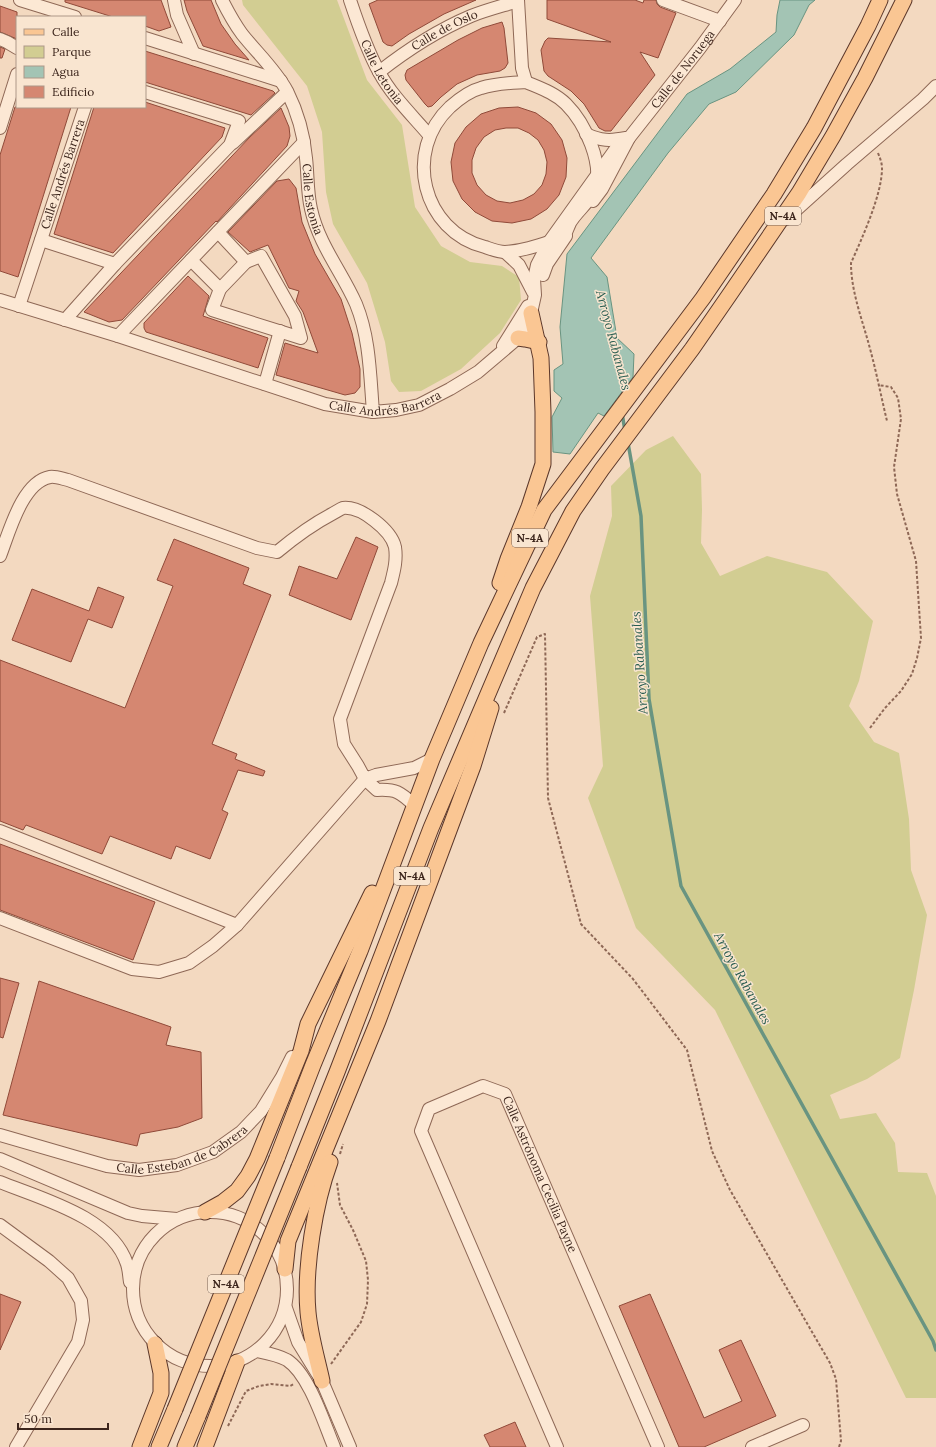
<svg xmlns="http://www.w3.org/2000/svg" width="936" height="1447" viewBox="0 0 936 1447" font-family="Lora,serif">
	<rect width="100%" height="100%" fill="#f3d9c0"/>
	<g fill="#d2cd92">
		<polygon points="242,0 337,0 367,80 402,125 415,207 441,246 470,262 502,266 519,277 521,300 500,333 461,369 421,391 399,392 391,381 385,342 367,283 333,224 326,192 322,132 307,86 243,5"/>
		<polygon points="673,436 701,474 702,510 701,543 720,576 767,556 827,572 873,621 859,681 849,706 874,742 899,753 909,819 911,870 927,915 914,990 900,1058 867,1079 830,1095 840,1119 876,1113 895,1143 898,1172 927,1173 936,1196 936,1398 906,1398 715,1010 636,928 588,798 603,766 590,596 612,516 611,486 646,450"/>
	</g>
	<polygon fill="#a3c4b4" stroke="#699481" points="780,0 815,0 809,5 794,35 736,92 709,104 668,153 591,258 607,277 617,338 634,354 633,377 604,416 598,413 570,454 553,452 552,417 562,398 554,391 554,370 563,364 560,327 567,254 687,94 730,69 776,32 777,15"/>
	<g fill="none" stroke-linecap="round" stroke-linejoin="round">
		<g stroke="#699481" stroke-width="3.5">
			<polyline points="622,413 625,431"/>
			<polyline points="628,443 641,516 649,699 681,886 933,1341 936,1350"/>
		</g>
	</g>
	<g fill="#d58771" stroke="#904a39" fill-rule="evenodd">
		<polygon points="65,0 161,0 171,27 159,31 145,26 145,17 113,17 65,2"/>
		<polygon points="184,0 211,0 221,24 235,44 249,60 203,46 187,11"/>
		<polygon points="378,0 476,0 444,14 409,34 392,46 387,45 383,42 369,4"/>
		<polygon points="547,0 635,0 643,3 644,0 656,0 657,4 660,7 676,13 658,58 640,52 655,75 611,131 605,131 599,128 584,104 571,91 548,76 544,71 541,50 545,41 548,38 611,42 547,19"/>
		<polygon points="0,6 17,12 17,39 0,32"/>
		<polygon points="502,22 504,28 508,63 505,68 500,71 477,75 457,84 441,97 432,106 428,107 425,104 406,80 405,75 407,70 458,40 482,28"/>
		<polygon points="0,47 5,49 2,58 0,58"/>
		<polygon points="145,51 273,91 275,93 251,115 145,82"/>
		<polygon points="145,102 225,128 222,137 113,253 54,234 94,107 145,107"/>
		<polygon points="15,107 71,107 18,277 0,271 0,155"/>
		<path d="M 518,107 L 536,113 L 551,124 L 562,140 L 567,158 L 566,177 L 559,195 L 547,209 L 531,219 L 512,223 L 492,221 L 475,212 L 462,199 L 453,181 L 451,162 L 455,143 L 466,127 L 481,114 L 499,108 ZM 506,128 L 518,128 L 529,133 L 538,140 L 544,150 L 547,162 L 546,174 L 542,185 L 534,194 L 523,200 L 510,203 L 497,201 L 486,195 L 477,185 L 472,173 L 472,160 L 476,148 L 484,137 L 495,130 Z"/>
		<polygon points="281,108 289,127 290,136 287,146 217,222 216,221 122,320 109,322 84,312 250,137"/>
		<polygon points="289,179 296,188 302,222 315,254 341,299 352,333 360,369 360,387 355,393 345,395 276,375 285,343 318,353 303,312 296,301 299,291 289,288 268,245 250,252 228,232 277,181"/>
		<polygon points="188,276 209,296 203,316 268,338 258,368 146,332 144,328 144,323"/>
		<polygon points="356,537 378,547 351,620 289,595 299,566 337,579"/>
		<polygon points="174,539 249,568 243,584 271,595 212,744 237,754 235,759 265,771 263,776 238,770 222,810 228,813 210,859 176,846 171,859 110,836 102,854 26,825 23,830 0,821 0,660 125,708 173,586 157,580"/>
		<polygon points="98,587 124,597 112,628 88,619 71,662 12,640 32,589 89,611"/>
		<polygon points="0,844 155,902 133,960 0,910"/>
		<polygon points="0,978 19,983 3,1038 0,1037"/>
		<polygon points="39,981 171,1027 166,1045 201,1052 202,1118 178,1127 140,1134 137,1146 3,1115"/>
		<polygon points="0,1294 21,1302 0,1350"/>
		<polygon points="650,1294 704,1418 742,1401 719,1350 741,1340 776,1416 704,1447 679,1447 619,1306"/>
		<polygon points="515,1422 526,1447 490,1447 484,1435"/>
	</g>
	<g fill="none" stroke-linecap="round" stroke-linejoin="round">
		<defs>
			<g id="minor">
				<polyline points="20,0 75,17"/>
				<polyline points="174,0 177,15 194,54"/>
				<path id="s1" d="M 222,0 C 228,12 234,23 242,34 C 257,53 275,69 287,91 C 297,111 304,135 306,158 C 308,175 307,192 311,209 C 319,245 342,272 356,304 C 370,338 370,376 373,412"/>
				<path id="s2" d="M 350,0 C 358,24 367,50 379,72 C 392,96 412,115 429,135"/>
				<polyline points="518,0 522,68 526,82"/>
				<polyline points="663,0 720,21"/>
				<polyline points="145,38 281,81"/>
				<polyline points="0,39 7,42 17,48"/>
				<path id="s3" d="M 379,72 C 407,50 438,30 471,16 C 486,10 502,6 518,1"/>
				<path d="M 526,82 C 540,88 555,93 566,104 C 585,123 605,165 594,191 C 589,203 576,212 570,223 C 568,227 566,233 564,237 C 545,243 526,251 505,252 C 499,252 491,249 485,247 C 422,231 403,151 450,107 C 459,99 469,91 481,88 C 496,83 511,83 526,82 Z"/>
				<polyline points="0,128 17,74"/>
				<path d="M 586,134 C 601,141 610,141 626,138"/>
				<polyline points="233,143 287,92"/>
				<path id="s4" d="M 593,201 L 602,189 L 629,138 L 700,48 L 735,0"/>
				<polyline points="786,219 847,164 923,99 936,86"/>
				<polyline points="41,240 115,264 230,145 239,121 145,92"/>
				<polyline points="505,252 519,265 533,292"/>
				<polyline points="191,260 220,289 212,310 301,338 295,316 261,256 246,262 218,232"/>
				<polyline points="543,275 547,264 566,236"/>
				<polyline points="220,289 246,262"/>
				<path id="s5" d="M 0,300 L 118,336 L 325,404 L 373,412 L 396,410 L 419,405 L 450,389 L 478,372 L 518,338 L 527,324 L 531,313 L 535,295 L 534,279 L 537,265 L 549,242 L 617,147 L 629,138"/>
				<path id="s6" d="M 19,306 L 85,107"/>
				<polyline points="65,320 115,264"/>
				<polyline points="118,336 304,142"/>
				<polyline points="503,346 528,306"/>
				<polyline points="265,384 280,331"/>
				<path d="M 0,556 C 9,533 22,482 50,477 C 55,476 63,479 68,480 L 257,548 L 277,552 C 295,537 311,525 332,514 C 336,512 340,509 343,508 C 361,506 391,530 395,547 C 397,560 394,571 391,583 L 340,719 L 344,744 L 358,766 L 365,779 L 376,775 L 414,768 L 432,759"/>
				<polyline points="0,831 237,925"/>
				<path d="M 0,918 L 132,969 L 159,972 L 189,963 L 213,946 L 237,925 L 365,779 L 377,790 C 396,789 400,792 414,805"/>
				<path id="s7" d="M 0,1135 L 107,1166 L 139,1170 L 177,1165 L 213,1152 L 241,1132 L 261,1111 L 282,1077 L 292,1057"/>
				<polyline points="0,1159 128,1213 142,1216 177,1219"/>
				<path d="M 0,1182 C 42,1199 112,1217 127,1264 C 129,1270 129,1276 130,1282"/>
				<circle cx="210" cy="1289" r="77"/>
				<polyline points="0,1225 49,1261 68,1278 81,1301 83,1320 78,1342 16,1447"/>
				<polyline points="286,1308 298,1342 322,1381 350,1447"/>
				<path d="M 257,1351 C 267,1353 278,1355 287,1360 C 309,1374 324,1423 334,1447"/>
				<path id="s8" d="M 557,1447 L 421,1131 L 429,1109 L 483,1086 L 505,1094 L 658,1447"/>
				<polyline points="752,1447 803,1425"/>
			</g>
			<g id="major">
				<polyline points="518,338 525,339 539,342"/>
				<polyline points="500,583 508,559 529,507 543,464 543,412 541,358 531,313"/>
				<polyline points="277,1158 313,1065 360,951 432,759 481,643 544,510 703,298 774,194 814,128 868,26 880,0"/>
				<polyline points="299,1167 337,1072 431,828 533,588 573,511 602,469 692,349 730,294 799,193 833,136 865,78 904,0"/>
				<polyline points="205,1212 223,1202 237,1191 248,1176 257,1159 301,1051 308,1024 372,893"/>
				<polyline points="285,1269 288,1241 378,1021 473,766 491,708"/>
				<path d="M 322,1381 C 317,1358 310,1335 308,1312 C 304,1268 315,1203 330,1162"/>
				<polyline points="140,1447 161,1393 161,1373 155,1344"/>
				<polyline points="159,1447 175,1409"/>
				<polyline points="185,1447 198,1416"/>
				<polyline points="205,1447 237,1362"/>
			</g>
		</defs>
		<use href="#minor" stroke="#8e6856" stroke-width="14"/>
		<use href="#major" stroke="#5b372a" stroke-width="17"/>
		<g stroke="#8e6856" stroke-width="2" stroke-dasharray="3 2" stroke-linecap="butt">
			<path d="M 878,153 C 880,158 882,163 882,168 C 882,195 862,238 851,263 C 851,291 862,319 869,345 C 876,370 881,396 887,421"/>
			<polyline points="504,713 537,637 545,634 548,798 581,924 633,979 687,1050 712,1151 730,1190 830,1363 836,1379 841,1441 839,1447"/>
			<polyline points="870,728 885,708 901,691 912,674 917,658 921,638 916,561 897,494 894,467 901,419 898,398 891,387 878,385"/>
			<polyline points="340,1154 343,1144"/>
			<polyline points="331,1364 361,1322 367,1304 368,1280 366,1261 353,1230 340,1205 337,1183"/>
			<polyline points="228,1426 246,1391 259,1386 271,1384 290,1386 294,1384"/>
		</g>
		<use href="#minor" stroke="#fce8d4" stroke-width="12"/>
		<use href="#major" stroke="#fac693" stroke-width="15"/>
		<defs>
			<g id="major-bridge">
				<polyline points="175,1409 277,1158"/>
				<polyline points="198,1416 299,1167"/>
			</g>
		</defs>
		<use href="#major-bridge" stroke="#5b372a" stroke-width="17" stroke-linecap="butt"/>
		<use href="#major-bridge" stroke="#fac693" stroke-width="15"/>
	</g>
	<g text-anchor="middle" stroke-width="3" stroke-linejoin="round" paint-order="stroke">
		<g fill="#f9e5d0" stroke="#755f52" stroke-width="1">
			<rect x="765" y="207" width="36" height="18" rx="3"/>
			<rect x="512" y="529" width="36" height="18" rx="3"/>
			<rect x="394" y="867" width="36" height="18" rx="3"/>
			<rect x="208" y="1275" width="36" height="18" rx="3"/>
		</g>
		<g font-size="11" font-weight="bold" fill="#3c251c">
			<text x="783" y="220">N-4A</text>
			<text x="530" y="542">N-4A</text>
			<text x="412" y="880">N-4A</text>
			<text x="226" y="1288">N-4A</text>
		</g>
		<g font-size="12" fill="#3c251c" stroke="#f9e5d0">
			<text dy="4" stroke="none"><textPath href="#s3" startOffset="78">Calle de Oslo</textPath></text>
			<text dy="4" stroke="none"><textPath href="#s4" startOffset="160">Calle de Noruega</textPath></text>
			<text dy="4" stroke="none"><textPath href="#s2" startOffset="79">Calle Letonia</textPath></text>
			<text dy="4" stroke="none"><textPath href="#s6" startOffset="139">Calle Andrés Barrera</textPath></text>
			<text dy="4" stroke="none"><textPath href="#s1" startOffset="224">Calle Estonia</textPath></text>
			<text dy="4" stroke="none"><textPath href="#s5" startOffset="403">Calle Andrés Barrera</textPath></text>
			<text dy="4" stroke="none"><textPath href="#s7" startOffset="191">Calle Esteban de Cabrera</textPath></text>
			<text dy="4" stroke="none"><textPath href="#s8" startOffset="537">Calle Astrónoma Cecilia Payne</textPath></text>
		</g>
		<g font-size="13" font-style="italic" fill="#295d50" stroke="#f9e5d0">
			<text transform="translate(614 340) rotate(75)" y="5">Arroyo Rabanales</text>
			<text transform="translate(639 663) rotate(-94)" y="5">Arroyo Rabanales</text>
			<text transform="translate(743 978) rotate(61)" y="5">Arroyo Rabanales</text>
		</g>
	</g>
	<rect x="16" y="16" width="130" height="92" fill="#f9e5d0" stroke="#ad9888"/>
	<rect x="24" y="29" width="20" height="6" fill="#fac693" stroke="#ad9888"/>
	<text x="52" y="36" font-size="12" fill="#3c251c">Calle</text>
	<rect x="24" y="46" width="20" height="12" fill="#d2cd92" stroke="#ad9888"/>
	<text x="52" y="56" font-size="12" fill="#3c251c">Parque</text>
	<rect x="24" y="66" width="20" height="12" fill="#a3c4b4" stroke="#ad9888"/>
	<text x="52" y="76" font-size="12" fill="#3c251c">Agua</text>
	<rect x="24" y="86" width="20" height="12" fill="#d58771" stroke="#ad9888"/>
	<text x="52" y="96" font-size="12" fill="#3c251c">Edificio</text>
	<path d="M18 1423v6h90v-6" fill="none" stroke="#3c251c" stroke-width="2"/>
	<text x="24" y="1423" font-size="12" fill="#3c251c" stroke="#f9e5d0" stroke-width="3" paint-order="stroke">50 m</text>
</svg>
